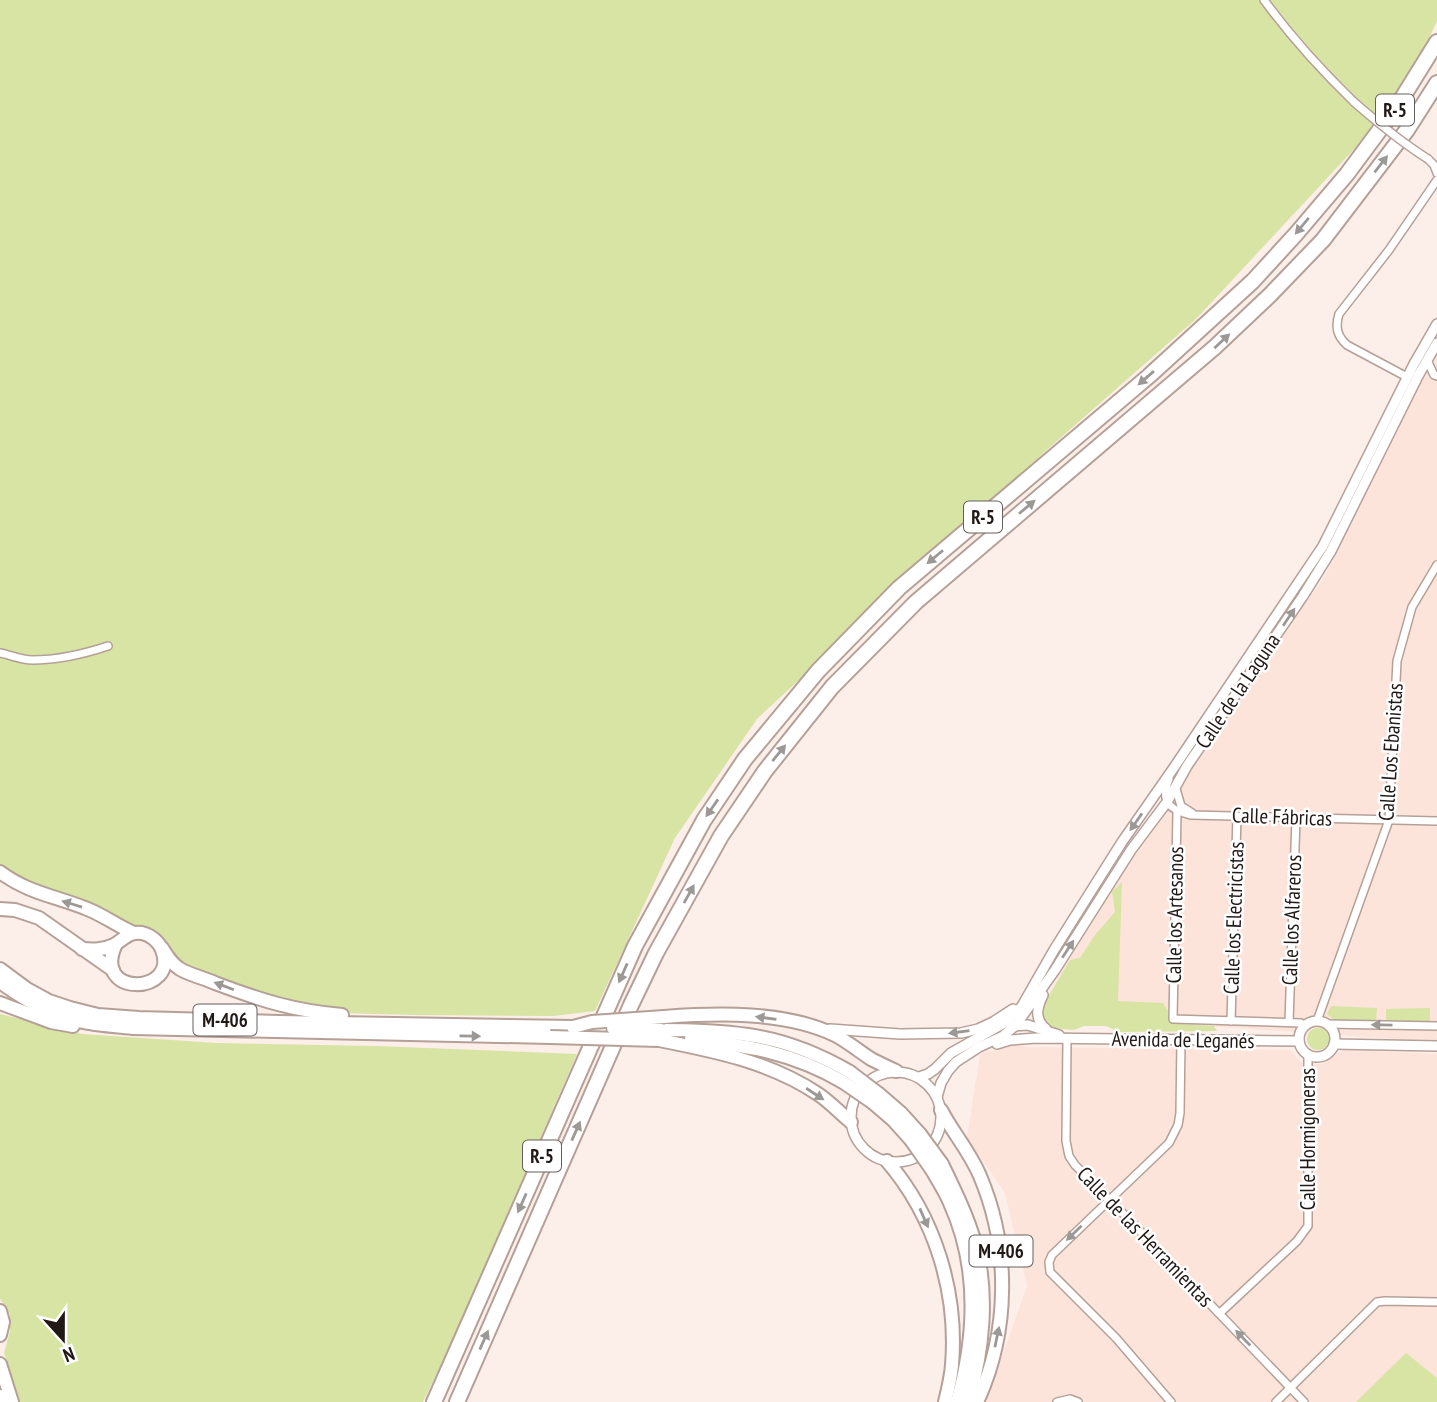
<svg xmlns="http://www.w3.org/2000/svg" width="1437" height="1402" viewBox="0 0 1437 1402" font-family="'PT Sans Narrow',sans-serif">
	<rect width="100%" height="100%" fill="#fceee9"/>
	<g fill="#fce4da">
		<polygon points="1437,352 1437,1042 1038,1014 1116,874 1325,576"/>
		<polygon points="1017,1044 1028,1047 1291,1050 1302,1063 1322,1064 1343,1050 1437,1054 1437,1402 982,1402 997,1371 1027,1286 1005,1193 967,1138 980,1054 998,1048"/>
	</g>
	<g fill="#d8e4a3">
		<polygon points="0,0 1437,0 1437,21 1426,45 1369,133 1197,318 1049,448 757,719 675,838 595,1011 553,1016 417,1015 336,1013 295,1007 191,971 173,957 166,941 151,929 120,925 23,883 0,870"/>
		<polygon points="1122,882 1118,1001 1163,1003 1173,1019 1180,1024 1214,1026 1217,1031 1119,1032 1106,1026 1084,1026 1074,1030 1052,1028 1043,1022 1041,1009 1070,960 1080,958 1095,935 1115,912 1112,892"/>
		<polygon points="1331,1006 1377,1008 1376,1021 1334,1020 1327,1014"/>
		<polygon points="1430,1008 1430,1022 1386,1022 1386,1009"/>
		<polygon points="0,1014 82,1034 216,1043 375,1046 577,1054 458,1328 423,1402 20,1402 4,1353 10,1331 10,1314 0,1299"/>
		<circle cx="1318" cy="1039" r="11"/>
		<polygon points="1406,1353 1437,1378 1437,1402 1356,1402"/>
	</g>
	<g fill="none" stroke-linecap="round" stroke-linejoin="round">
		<defs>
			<g id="minor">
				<path d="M 1264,0 C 1291,37 1321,70 1354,102"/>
				<polyline points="1428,159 1434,165 1437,173"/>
				<polyline points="1427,360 1434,375 1437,376"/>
				<path d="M 1407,377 L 1347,345 C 1337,336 1335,327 1339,314 L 1389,250 L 1437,180"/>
				<path d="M 0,653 C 10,655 22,660 32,660 C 58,660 84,654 108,646"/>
				<path d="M 1169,779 C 1160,801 1169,810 1191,815 L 1437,821"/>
				<polyline points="1176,789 1181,806 1192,813"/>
				<polyline points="1177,812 1173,1019 1301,1023 1304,1027"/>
				<polyline points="1231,1021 1237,816"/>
				<polyline points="1317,1021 1389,820 1397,661 1412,607 1437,565"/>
				<polyline points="1289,1022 1296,818"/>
				<polyline points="1327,1024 1437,1026"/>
				<polyline points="1067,1038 1066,1141 1069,1156 1075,1165 1116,1206 1304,1402"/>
				<polyline points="1220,1313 1297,1241 1308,1226 1308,1054"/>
				<polyline points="1057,1402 1070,1399 1078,1402"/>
				<polyline points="1171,1402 1116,1338 1050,1272 1049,1262 1052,1255 1169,1143 1178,1125 1180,1113 1181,1040"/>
				<polyline points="1276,1402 1377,1302 1385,1301 1437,1302"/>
			</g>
			<g id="tertiary">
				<path d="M 1043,995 C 1037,1007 1034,1019 1046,1029"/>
				<circle cx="1317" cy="1039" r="18"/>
				<polyline points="1012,1026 1028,1025 1059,1035"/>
				<polyline points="830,1029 900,1034 961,1033 978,1029 993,1022 1013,1009"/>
				<polyline points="997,1044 1010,1040 1037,1038 1299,1041"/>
				<polyline points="1334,1044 1437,1046"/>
				<circle cx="896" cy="1117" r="45"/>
				<polyline points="919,1077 928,1074 935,1069 951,1053 1006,1022 1022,1006 1054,950 1122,842 1175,766 1323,546 1414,364 1437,324"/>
				<polyline points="937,1097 941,1083 948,1071 956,1062 979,1047 1003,1036 1016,1025 1055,970 1131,850 1167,802 1187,766 1303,596 1331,551 1418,376 1437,343"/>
			</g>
			<g id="primary">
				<polyline points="0,909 15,910 39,918 113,970"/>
				<path d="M 82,949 C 94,950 103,950 114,945 C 124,939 129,931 142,933 C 151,935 159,942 162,950 C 180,995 90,998 116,944"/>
				<polyline points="0,1311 3,1322 0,1335"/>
				<polyline points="0,1364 12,1402"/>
				<polyline points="0,1396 2,1402"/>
			</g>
			<g id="trunk">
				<path d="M 0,872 C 28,893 55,896 85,908 C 102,914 117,926 134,933"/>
				<path d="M 162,948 C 167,956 171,963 180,969 C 190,975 204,978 215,983 C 260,1000 294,1011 342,1015"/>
				<polyline points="0,969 27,989 49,1001 70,1008 98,1015 139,1018 278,1022 573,1027"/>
				<path d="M 0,982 C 26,1001 56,1018 89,1023 C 103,1026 118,1026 133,1028 L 550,1037"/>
				<polyline points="0,1003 51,1022 73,1026"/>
				<path d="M 664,1017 C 718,1013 785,1011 835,1035 C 848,1042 859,1051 871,1059 C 879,1063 887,1067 896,1071"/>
				<path d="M 661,1030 C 690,1030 720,1031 748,1035 C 784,1040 819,1054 850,1072"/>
				<path d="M 691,1039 C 748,1046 792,1052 843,1082"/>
				<path d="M 659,1040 C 715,1051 770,1062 818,1094 C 830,1102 840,1113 851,1122"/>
				<polyline points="879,1094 901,1113 920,1134"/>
				<polyline points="872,1102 893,1120 911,1140"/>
				<path d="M 941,1110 C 953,1133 970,1152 980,1176 C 1010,1247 1010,1331 977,1402"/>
				<path d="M 887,1161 C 935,1217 958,1292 952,1365 C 951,1377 948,1390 945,1402"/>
				<path d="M 942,1164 C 954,1189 967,1215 975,1243 C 989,1294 983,1352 968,1402"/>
				<path d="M 932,1170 C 938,1181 945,1191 950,1203 C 979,1267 976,1336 957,1402"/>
			</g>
			<g id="motorway">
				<polyline points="434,1402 635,946 704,820 745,759 818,671 899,588 1149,376 1253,281 1296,234 1347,174 1396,108 1437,42"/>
				<polyline points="457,1402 631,1005 656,953 721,836 765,771 832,687 916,602 1215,347 1270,295 1323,240 1407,130 1437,83"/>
			</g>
		</defs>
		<use href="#minor" stroke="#b5a098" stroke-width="10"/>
		<use href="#tertiary" stroke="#b5a098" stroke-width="12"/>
		<use href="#primary" stroke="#b5a098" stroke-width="16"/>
		<use href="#trunk" stroke="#b5a098" stroke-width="16"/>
		<use href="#motorway" stroke="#b5a098" stroke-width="18"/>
		<use href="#minor" stroke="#fff" stroke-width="7"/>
		<use href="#tertiary" stroke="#fff" stroke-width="9"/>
		<use href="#primary" stroke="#fff" stroke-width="12"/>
		<use href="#trunk" stroke="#fff" stroke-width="12"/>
		<use href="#motorway" stroke="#fff" stroke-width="14"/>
		<defs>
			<path id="minor-bridge" d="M 1354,102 C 1378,123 1401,142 1428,159"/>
			<g id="trunk-bridge">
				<polyline points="573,1027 592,1022 664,1017"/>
				<polyline points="613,1028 661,1030"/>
				<polyline points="550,1037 659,1040"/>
				<polyline points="850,1072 879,1094"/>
				<polyline points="843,1082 872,1102"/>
				<polyline points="920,1134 942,1164"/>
				<polyline points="911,1140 932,1170"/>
			</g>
		</defs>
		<use href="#minor-bridge" stroke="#b5a098" stroke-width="10" stroke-linecap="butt"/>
		<use href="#trunk-bridge" stroke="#b5a098" stroke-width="16" stroke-linecap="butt"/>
		<use href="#minor-bridge" stroke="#fff" stroke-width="7"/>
		<use href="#trunk-bridge" stroke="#fff" stroke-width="12"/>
	</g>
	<defs><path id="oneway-solid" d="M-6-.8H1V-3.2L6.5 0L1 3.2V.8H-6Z" transform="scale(1.75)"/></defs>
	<g fill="#9b9896">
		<use href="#oneway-solid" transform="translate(1381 164) rotate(-52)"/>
		<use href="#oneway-solid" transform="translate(1302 226) rotate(130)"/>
		<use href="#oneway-solid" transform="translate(1222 341) rotate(-43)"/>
		<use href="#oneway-solid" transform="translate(1146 378) rotate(139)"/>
		<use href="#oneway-solid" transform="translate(1027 507) rotate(-40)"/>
		<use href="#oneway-solid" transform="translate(935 557) rotate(140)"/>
		<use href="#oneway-solid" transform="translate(1289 617) rotate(-56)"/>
		<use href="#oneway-solid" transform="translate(779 753) rotate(-51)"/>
		<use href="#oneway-solid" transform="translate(712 808) rotate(125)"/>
		<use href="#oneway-solid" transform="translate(1136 822) rotate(125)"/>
		<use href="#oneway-solid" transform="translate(689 894) rotate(-61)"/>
		<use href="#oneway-solid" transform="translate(72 904) rotate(-163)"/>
		<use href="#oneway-solid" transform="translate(1068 949) rotate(-57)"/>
		<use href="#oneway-solid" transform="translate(623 973) rotate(114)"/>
		<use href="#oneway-solid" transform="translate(224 986) rotate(-159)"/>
		<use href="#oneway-solid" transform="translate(766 1018) rotate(-172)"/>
		<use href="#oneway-solid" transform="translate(1382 1025) rotate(-179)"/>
		<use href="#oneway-solid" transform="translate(959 1032) rotate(172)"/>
		<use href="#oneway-solid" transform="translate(470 1036) rotate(1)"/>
		<use href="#oneway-solid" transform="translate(815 1094) rotate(33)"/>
		<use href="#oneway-solid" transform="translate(576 1131) rotate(-66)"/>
		<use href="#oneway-solid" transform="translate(522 1203) rotate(114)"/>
		<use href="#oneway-solid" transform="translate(924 1218) rotate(66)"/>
		<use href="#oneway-solid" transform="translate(1074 1233) rotate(136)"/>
		<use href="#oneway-solid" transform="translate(997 1337) rotate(-78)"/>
		<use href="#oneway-solid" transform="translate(1243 1338) rotate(-134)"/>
		<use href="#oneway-solid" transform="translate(484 1340) rotate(-66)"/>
	</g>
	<g text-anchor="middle" stroke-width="5" stroke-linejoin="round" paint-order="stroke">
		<g fill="#fff" stroke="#645e5c" stroke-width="2">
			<rect x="1376" y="94.5" width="38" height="31" rx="5"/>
			<rect x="964" y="501.5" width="38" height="31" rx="5"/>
			<rect x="193.5" y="1004.5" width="63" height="31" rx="5"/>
			<rect x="523" y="1140.5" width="38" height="31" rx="5"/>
			<rect x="969.5" y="1235.5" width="63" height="31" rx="5"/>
		</g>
		<g font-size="19" font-weight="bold" fill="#211916">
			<text x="1395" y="117">R-5</text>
			<text x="983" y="524">R-5</text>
			<text x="225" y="1027">M-406</text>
			<text x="542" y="1163">R-5</text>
			<text x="1001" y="1258">M-406</text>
		</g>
		<g font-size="21" fill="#211916" stroke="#fff">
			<text transform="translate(1238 691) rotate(-56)" y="7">Calle de la Laguna</text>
			<text transform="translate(1391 752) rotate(-86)" y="7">Calle Los Ebanistas</text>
			<text transform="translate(1282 817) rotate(2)" y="7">Calle Fábricas</text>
			<text transform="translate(1175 915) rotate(-89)" y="7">Calle los Artesanos</text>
			<text transform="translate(1234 918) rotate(-88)" y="7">Calle los Electricistas</text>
			<text transform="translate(1292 920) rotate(-88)" y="7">Calle los Alfareros</text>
			<text transform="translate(1183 1040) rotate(1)" y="7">Avenida de Leganés</text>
			<text transform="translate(1308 1139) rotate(-90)" y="7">Calle Hormigoneras</text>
			<text transform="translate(1145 1237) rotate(46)" y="7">Calle de las Herramientas</text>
		</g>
	</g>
	<g transform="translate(63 1339) rotate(159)" stroke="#ffffff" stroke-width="5" paint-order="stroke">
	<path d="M0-5L12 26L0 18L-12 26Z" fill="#211916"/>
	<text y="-10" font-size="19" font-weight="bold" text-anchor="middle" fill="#211916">N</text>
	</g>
</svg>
